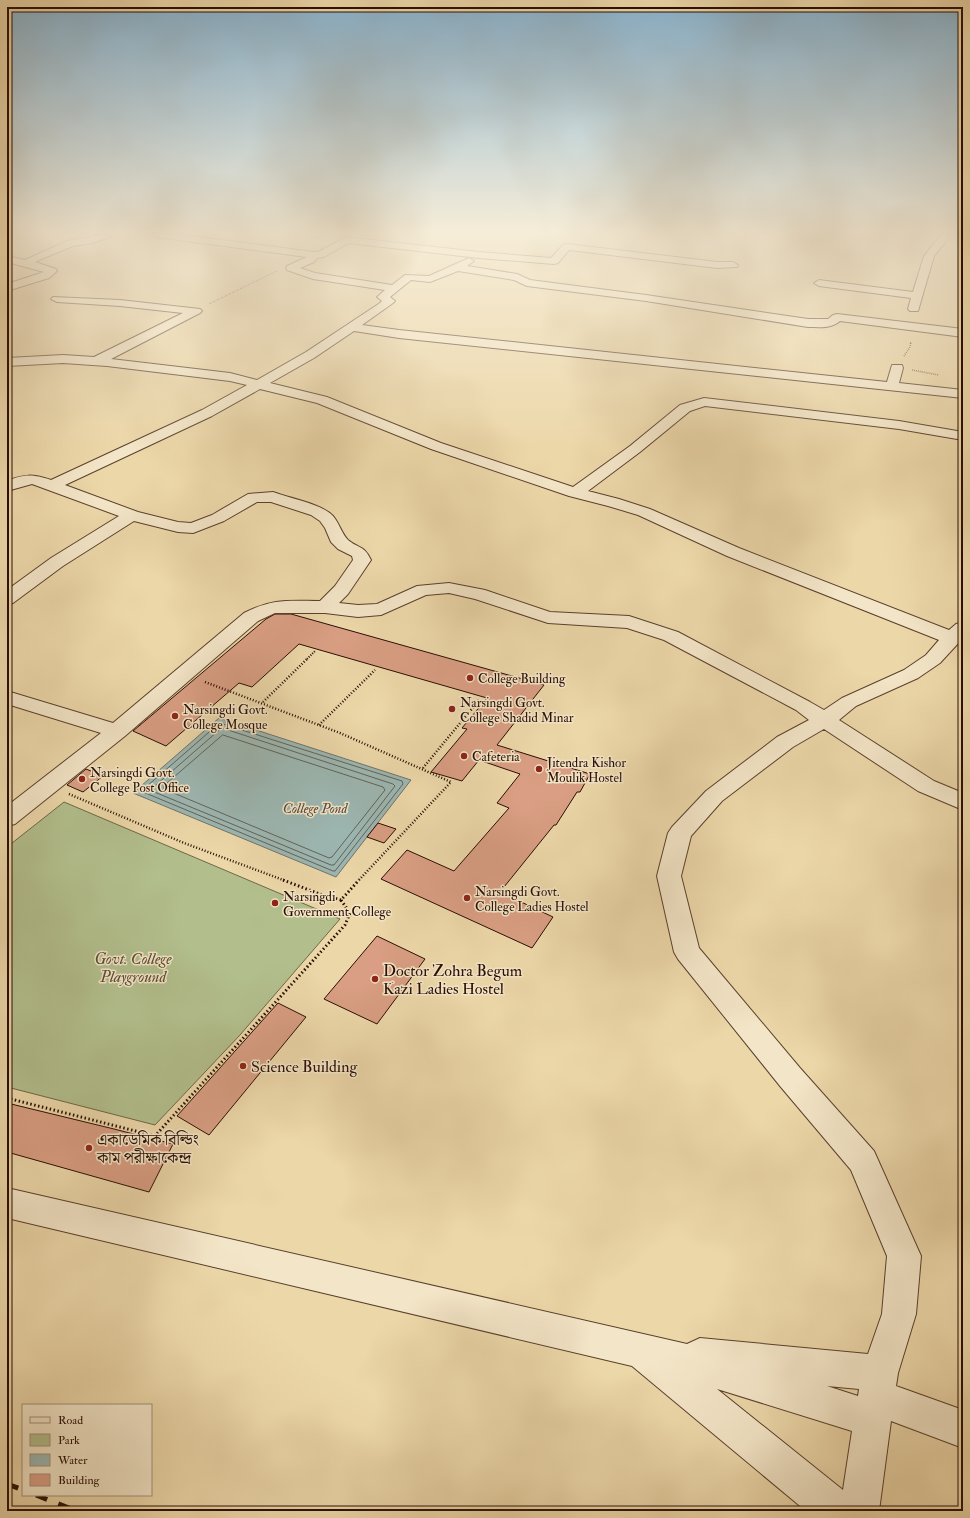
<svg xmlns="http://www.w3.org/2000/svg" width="970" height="1518" viewBox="0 0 970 1518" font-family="'IM FELL Double Pica','Noto Serif Bengali',serif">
	<rect width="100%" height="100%" fill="#ecd7a9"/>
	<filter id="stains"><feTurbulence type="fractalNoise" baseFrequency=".005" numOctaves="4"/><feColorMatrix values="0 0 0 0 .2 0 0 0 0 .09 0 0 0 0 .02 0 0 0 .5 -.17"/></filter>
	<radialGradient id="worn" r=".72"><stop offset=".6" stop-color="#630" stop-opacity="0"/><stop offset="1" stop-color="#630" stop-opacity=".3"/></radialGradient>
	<polygon fill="#b2bf8d" stroke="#6e6648" points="64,802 340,919 240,1035 155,1125 7,1087 7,847"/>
	<polygon fill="#9cb7b2" stroke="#6e736c" points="219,718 411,780 336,877 133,793"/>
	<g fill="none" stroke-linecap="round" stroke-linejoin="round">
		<g stroke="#62625a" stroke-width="1">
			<polygon points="220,723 402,781 403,784 335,871 333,871 143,792 143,790"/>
			<polygon points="222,728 393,784 395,786 334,865 331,865 152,791 153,788"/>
			<polygon points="223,735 383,787 385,790 332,857 329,858 164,789 164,786"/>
		</g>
	</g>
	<g fill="#d99e83" stroke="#290d03">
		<polygon points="275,614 291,614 544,685 497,745 590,774 580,792 577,792 556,825 554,825 500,892 553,917 532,948 381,879 407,850 454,871 509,808 497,803 520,774 479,760 462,781 431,772 467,729 462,728 487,698 299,644 252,687 239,683 166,746 133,731 266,619"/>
		<polygon points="86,769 103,776 83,792 67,785"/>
		<polygon points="378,823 396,829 384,843 367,837"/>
		<polygon points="377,936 425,959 377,1024 324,999"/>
		<polygon points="278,1003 306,1017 209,1135 177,1116"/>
		<polygon points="7,1103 114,1129 173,1144 149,1192 7,1152"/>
	</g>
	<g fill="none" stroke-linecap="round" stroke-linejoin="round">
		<defs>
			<g id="minor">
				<polygon points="101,234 114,234 112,236 93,243 73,246 39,260 35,262 56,269 57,271 49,278 7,291 7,284 44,272 7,262 7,256 25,260 67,241 91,237"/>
				<path d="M 151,234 L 176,234 L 314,252 L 318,252 L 346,237 L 479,252 L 551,258 L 563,245 L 567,244 L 717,262 L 733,262 L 738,265 L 737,267 L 717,268 L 569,250 L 558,263 L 554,264 L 479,258 L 348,243 L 324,257 L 317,258 L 314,262 L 300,268 L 315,273 L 392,285 L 405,275 L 429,276 L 469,258 L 474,261 L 467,266 L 517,274 L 530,280 L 646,295 L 808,319 L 828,319 L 833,315 L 837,314 L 963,329 L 963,337 L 840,321 C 831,329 819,327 808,327 L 646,301 L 527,286 L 514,280 L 458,271 L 430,282 L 411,280 L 390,297 L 395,301 L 393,303 L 362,325 L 399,330 L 887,382 L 892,365 L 902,365 L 903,368 L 899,383 L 963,390 L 963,398 L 399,338 L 354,331 L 314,358 L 270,383 L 327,397 L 441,443 L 573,487 L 630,446 L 680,405 L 704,398 L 899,421 L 963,432 L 963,440 L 899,429 L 705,406 L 690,411 L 640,452 L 588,491 L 619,499 L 650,509 L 739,548 L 949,630 L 956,624 L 963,622 L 963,638 L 940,663 L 918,678 L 856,706 L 839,720 L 934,781 L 963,793 L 963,810 L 918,791 L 824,729 L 793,747 L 722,801 L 691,836 L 681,876 L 699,948 L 800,1068 L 874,1151 L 921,1256 L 916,1314 L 898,1373 L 896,1386 L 963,1410 L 963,1448 L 891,1421 L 879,1511 L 806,1511 L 632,1366 L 7,1218 L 7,1188 L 687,1344 L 700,1338 L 868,1354 L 882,1314 L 887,1256 L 851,1170 L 780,1086 L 678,959 L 674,952 L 657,876 L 668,833 L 672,827 L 706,791 L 777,737 L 809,720 L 796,710 L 664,640 L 627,628 L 548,623 L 475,599 L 449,593 L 426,595 L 381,615 L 358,617 L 325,613 L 275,613 L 258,621 L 125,736 L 15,824 L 7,826 L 7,806 L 101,733 L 7,704 L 7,691 L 113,723 L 244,613 C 273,598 289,601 320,601 L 335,586 L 353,560 L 352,556 L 338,549 L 331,542 L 325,528 L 320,521 L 311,515 L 271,502 L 257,502 L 224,521 L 193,533 L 178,532 L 134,521 L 63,566 L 13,603 L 7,604 L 7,590 L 51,558 L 119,516 L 32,484 L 7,491 L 7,481 C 25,474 32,474 51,480 L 202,410 L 247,385 L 230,381 L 107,366 L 63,363 L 7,366 L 7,358 L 63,355 L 94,357 L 183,313 L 120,306 L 57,302 L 51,299 L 53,297 L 120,300 L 200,309 L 202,311 L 200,313 L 111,359 L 230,373 L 257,380 L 306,352 L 380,303 L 382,301 L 377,297 L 385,290 L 313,279 L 287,270 L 286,268 L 287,266 L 307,257 L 156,237 ZM 260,389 L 317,403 L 431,449 L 569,496 L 608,506 L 638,515 L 727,556 L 939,640 L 926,655 L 904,670 L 842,698 L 824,710 L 810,702 L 678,632 L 629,616 L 550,612 L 485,590 L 449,583 L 417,586 L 377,604 L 358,605 L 339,603 L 348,594 L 371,560 C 364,545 359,549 348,540 C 342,534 339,523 333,516 C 323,505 294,499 279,494 L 273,492 L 248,494 L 212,515 L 191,523 L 178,522 L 138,512 L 65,485 L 212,416 ZM 827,1386 L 859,1389 L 858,1396 ZM 717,1389 L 852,1431 L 843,1490 Z"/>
				<polygon points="942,234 948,234 950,236 934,256 918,311 910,311 908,309 911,298 819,286 814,283 819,280 913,292 924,256"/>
			</g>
		</defs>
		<use href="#minor" stroke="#5a402c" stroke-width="2"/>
		<g stroke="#290d03" stroke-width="1" stroke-dasharray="0.5 1" stroke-linecap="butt">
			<polyline points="290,234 322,238"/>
			<polyline points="209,304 277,271"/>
			<polyline points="910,344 911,341"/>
		</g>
		<g stroke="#290d03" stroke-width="1.5" stroke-dasharray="0.5 1.5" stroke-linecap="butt">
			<polyline points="904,356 910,347 911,343"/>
			<polyline points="912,370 939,375"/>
		</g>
		<polyline stroke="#290d03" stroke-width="2" stroke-dasharray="1 1.5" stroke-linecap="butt" points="307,659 315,651"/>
		<g stroke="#290d03" stroke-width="2.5" stroke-dasharray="1 2" stroke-linecap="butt">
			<polyline points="205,682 340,733 451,782 358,881"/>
			<polyline points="263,702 308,658"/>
			<polyline points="319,725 375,670"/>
			<polyline points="423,768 480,699"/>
			<polyline points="69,794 184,843 286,881"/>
		</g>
		<g stroke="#290d03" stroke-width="3" stroke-dasharray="1.5 2.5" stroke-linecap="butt">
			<polyline points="283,880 325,896 341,900 359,880"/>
			<polyline points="7,1098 155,1136 345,925 350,913 341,900"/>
		</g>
		<use href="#minor" fill="#f3e5c7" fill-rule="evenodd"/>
		<g stroke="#290d03" stroke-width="5" stroke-dasharray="12 12" stroke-linecap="butt">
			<polyline points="7,1484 23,1490"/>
			<polyline points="36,1495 76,1511"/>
		</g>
	</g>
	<linearGradient id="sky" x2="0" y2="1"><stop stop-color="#89b5d2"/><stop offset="0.52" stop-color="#f6edd8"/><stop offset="1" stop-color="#f6edd8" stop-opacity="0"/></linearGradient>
	<rect width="970" height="446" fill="url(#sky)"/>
	<g fill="#8f2418" stroke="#f3e5c7" stroke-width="1.5">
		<circle cx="470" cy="678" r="4"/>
		<circle cx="452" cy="709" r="4"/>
		<circle cx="175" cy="716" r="4"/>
		<circle cx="464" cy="756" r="4"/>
		<circle cx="539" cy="769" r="4"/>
		<circle cx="82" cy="779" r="4"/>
		<circle cx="467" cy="898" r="4"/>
		<circle cx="275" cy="903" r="4"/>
		<circle cx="375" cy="979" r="4"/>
		<circle cx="243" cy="1066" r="4"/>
		<circle cx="89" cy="1148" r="4"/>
	</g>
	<g text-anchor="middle" stroke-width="3" stroke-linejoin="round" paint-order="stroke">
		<g font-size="13" fill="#290d03" stroke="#f3e5c7" text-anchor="start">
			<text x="478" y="683">College Building</text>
			<text x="460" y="707">Narsingdi Govt.<tspan x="460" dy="15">College Shadid Minar</tspan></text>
			<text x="183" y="714">Narsingdi Govt.<tspan x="183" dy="15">College Mosque</tspan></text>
			<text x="472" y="761">Cafeteria</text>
			<text x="547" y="767">Jitendra Kishor<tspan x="547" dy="15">Moulik Hostel</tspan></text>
			<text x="90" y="777">Narsingdi Govt.<tspan x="90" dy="15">College Post Office</tspan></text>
			<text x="475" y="896">Narsingdi Govt.<tspan x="475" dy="15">College Ladies Hostel</tspan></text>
			<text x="283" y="901">Narsingdi<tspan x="283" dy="15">Government College</tspan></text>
		</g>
		<g font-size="14" font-style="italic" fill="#514840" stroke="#f3e5c7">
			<text x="315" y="813">College Pond</text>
		</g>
		<g font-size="16" font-style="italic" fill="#594b33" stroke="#f3e5c7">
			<text x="133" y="964">Govt. College<tspan x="133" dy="18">Playground</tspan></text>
		</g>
		<g font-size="16" fill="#290d03" stroke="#f3e5c7" text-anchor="start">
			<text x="383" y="976">Doctor Zohra Begum<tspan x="383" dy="18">Kazi Ladies Hostel</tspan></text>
			<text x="251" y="1072">Science Building</text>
			<text x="97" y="1145">একাডেমিক বিল্ডিং<tspan x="97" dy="18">কাম পরীক্ষাকেন্দ্র</tspan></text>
		</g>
	</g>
	<rect width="970" height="1518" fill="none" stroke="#ecd7a9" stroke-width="24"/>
	<rect x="8" y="8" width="954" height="1502" fill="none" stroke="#290d03" stroke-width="2"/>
	<rect x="12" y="12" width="946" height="1494" fill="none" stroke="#290d03"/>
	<rect x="22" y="1404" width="130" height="92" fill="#f3e5c7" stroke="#a28f79"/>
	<rect x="30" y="1417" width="20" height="6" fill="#f3e5c7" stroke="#a28f79"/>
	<text x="58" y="1424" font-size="12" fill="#290d03">Road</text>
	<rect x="30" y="1434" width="20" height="12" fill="#b2bf8d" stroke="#a28f79"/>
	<text x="58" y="1444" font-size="12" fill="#290d03">Park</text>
	<rect x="30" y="1454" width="20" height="12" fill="#9cb7b2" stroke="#a28f79"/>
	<text x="58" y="1464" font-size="12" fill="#290d03">Water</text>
	<rect x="30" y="1474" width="20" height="12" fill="#d99e83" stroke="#a28f79"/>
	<text x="58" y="1484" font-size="12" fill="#290d03">Building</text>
	<rect width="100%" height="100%" filter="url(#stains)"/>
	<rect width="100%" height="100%" fill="url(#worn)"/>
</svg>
